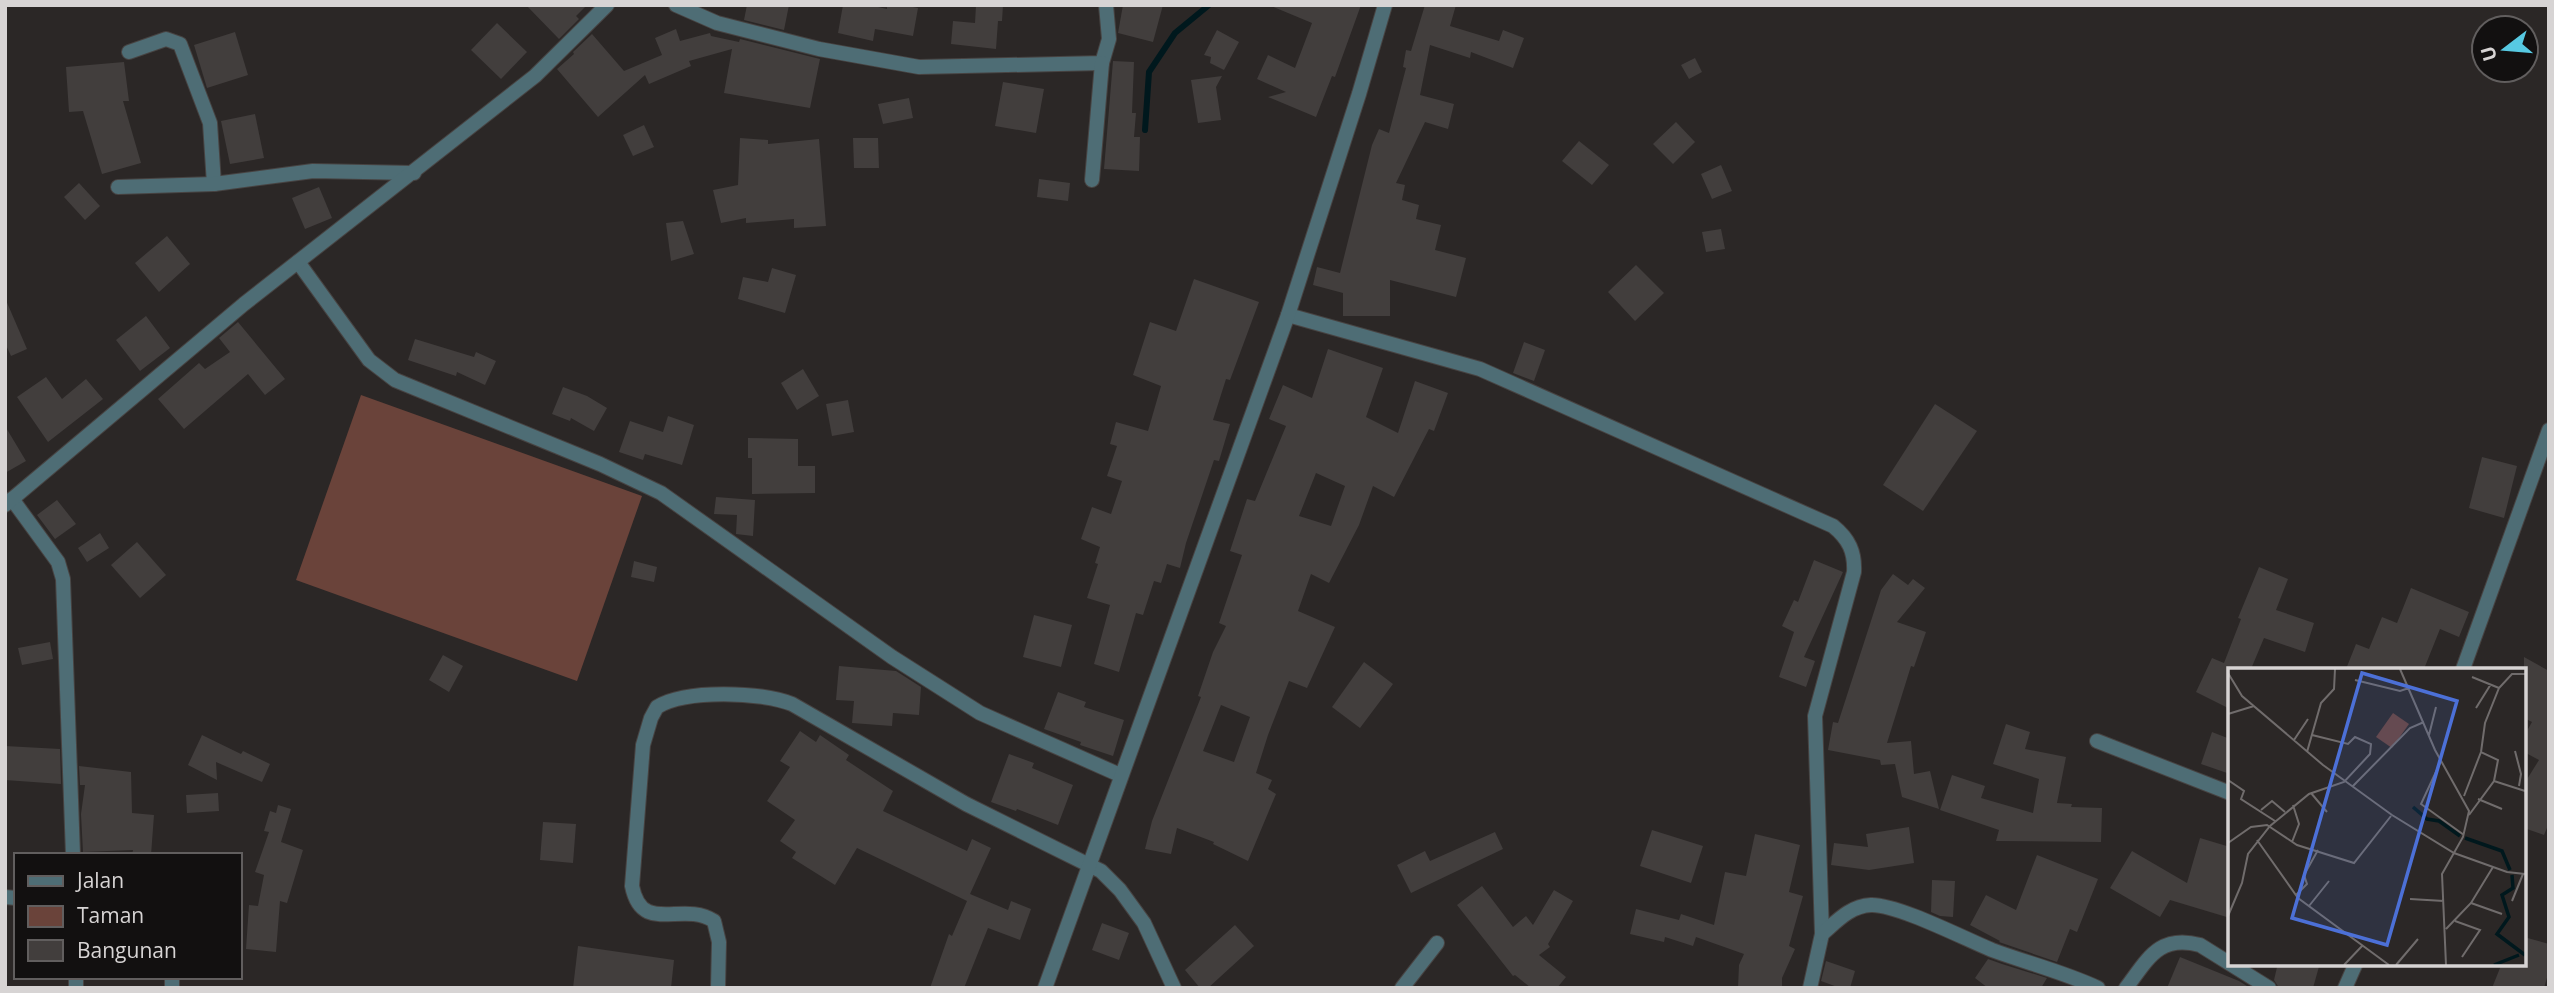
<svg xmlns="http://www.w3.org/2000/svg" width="2554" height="993" viewBox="0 0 2554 993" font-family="'Open Sans',sans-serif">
	<rect width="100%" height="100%" fill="#2b2726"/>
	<polygon fill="#6a433a" points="361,395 642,496 577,681 296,580"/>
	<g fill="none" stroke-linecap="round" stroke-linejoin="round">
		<polyline stroke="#00181d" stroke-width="6" points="1145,130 1149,72 1175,33 1209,5"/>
	</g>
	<g fill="#423e3d" fill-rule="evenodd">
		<polygon points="526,5 587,5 576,16 579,19 559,39"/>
		<polygon points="747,5 789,5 784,30 744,20"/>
		<polygon points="843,5 869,5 887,9 887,5 903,5 918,8 913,36 875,29 873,41 838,33"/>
		<polygon points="976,5 1003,5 1002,21 998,21 996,49 951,44 953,21 975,23"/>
		<polygon points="1123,5 1163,5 1153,42 1118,33"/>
		<polygon points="1269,5 1361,5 1335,77 1332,76 1316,117 1268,97 1286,92 1257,79 1268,55 1295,68 1312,23"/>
		<polygon points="1425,5 1456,5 1450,26 1499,41 1503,30 1524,38 1513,68 1471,52 1470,58 1430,45 1420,95 1454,104 1448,129 1425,122 1396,183 1405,185 1402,200 1419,205 1416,219 1441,225 1435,250 1466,258 1456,297 1390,280 1390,316 1343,316 1343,293 1313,285 1317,267 1340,273 1372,145 1379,129 1389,133 1406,68 1403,67 1406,50 1411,51"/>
		<polygon points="497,23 527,52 501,79 471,50"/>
		<polygon points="676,29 680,41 710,33 711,36 739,42 740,39 820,59 810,108 724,93 732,49 689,61 691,66 649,84 645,75 598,117 557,69 574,54 573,52 592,34 624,71 662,55 655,38"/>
		<polygon points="1217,30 1239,42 1224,70 1210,63 1211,57 1204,55"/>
		<polygon points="235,32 248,75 207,88 194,45"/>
		<polygon points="1695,58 1702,72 1689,79 1681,65"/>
		<polygon points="1113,61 1134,62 1132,113 1136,113 1134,137 1140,137 1139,171 1104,169"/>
		<polygon points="124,62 129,101 123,101 141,163 102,174 83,111 69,112 66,67"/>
		<polygon points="1222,76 1216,87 1221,120 1198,123 1191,80"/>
		<polygon points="1003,82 1044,89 1036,133 995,126"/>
		<polygon points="909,98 913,118 883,124 878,104"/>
		<polygon points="255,114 264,158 230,164 221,121"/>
		<polygon points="1676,122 1695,142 1673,164 1653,144"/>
		<polygon points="644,125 654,147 633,156 623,135"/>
		<polygon points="740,138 768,140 768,144 819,139 826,226 794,228 794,219 746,223 746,218 721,223 713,190 738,185"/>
		<polygon points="853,138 878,138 879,168 854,168"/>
		<polygon points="1579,141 1609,165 1592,185 1562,161"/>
		<polygon points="1721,165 1732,191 1712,199 1701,174"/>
		<polygon points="1039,179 1070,183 1068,201 1037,197"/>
		<polygon points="79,183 100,206 85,220 64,197"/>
		<polygon points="319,187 332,218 305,229 292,198"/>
		<polygon points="683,221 694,254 671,261 666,223"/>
		<polygon points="1721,229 1725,249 1706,252 1702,232"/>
		<polygon points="167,236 190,264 159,292 135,263"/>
		<polygon points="1636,265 1664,293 1635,321 1608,292"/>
		<polygon points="772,268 796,275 785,313 738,299 743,277 768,282"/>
		<polygon points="1194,279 1259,302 1230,380 1226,379 1213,420 1230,424 1219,461 1214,460 1186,543 1180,568 1167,564 1161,583 1154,581 1143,615 1136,613 1119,672 1094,664 1110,605 1087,598 1098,564 1095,563 1100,547 1081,539 1092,507 1111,514 1122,481 1107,476 1117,446 1110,444 1116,422 1148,431 1161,386 1133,375 1150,322 1176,331"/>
		<polygon points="5,298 27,349 11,356 5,343"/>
		<polygon points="146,316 170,348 140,371 116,340"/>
		<polygon points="238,322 285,379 265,395 248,374 184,429 158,399 199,363 205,369 230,352 219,338"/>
		<polygon points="415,339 474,357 476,352 496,361 485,385 457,372 456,376 408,360"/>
		<polygon points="1524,342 1545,350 1534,381 1513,373"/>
		<path d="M 1328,349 L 1383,368 L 1366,417 L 1398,433 L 1415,381 L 1448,393 L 1434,431 L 1429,429 L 1394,497 L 1373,486 L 1359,525 L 1329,583 L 1311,574 L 1298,611 L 1335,627 L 1307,688 L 1289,681 L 1268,735 L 1256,773 L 1272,780 L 1268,789 L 1276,794 L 1248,861 L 1213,844 L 1214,842 L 1177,828 L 1171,854 L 1145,849 L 1152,821 L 1201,697 L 1198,696 L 1213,652 L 1226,626 L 1219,623 L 1242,555 L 1230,551 L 1247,499 L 1255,501 L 1286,426 L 1269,419 L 1283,385 L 1312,398 ZM 1316,473 L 1345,486 L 1331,526 L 1299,516 ZM 1221,705 L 1250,717 L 1234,762 L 1203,751 Z"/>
		<polygon points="803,369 819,396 797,410 781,383"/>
		<polygon points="46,377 62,399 86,379 103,399 48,442 17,397"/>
		<polygon points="563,387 587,396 607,408 594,431 571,418 570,421 552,414"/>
		<polygon points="848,400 854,432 832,436 826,404"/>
		<polygon points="1935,404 1977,431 1923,511 1883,485"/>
		<polygon points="668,416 694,425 682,465 645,454 643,460 619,452 630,421 663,432"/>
		<polygon points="5,426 26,461 5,473"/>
		<polygon points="748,438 798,439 798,466 815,466 815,493 752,494 752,458 748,458"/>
		<polygon points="2482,457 2517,466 2504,518 2469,508"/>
		<polygon points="716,497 755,500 753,536 736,534 737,515 714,514"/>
		<polygon points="57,500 76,524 55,539 37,515"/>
		<polygon points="100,533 109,548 87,562 78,548"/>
		<polygon points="137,542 166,575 140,598 111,565"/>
		<polygon points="1814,560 1843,572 1804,657 1815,661 1806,687 1779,677 1794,632 1782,626 1794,600 1798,602"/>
		<polygon points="634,561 657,567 654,582 631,577"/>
		<polygon points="2259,567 2288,579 2276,610 2314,623 2305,652 2264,638 2251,669 2230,669 2230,709 2196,692 2212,658 2224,663 2241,619 2238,618"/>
		<polygon points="1893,574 1908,585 1913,579 1925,588 1897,622 1926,632 1914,667 1911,666 1887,743 1911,741 1914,774 1930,771 1939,809 1902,797 1895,764 1881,765 1880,760 1828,750 1833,722 1838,723 1881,590"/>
		<polygon points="2411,588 2469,612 2459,637 2440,629 2424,669 2346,669 2356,644 2369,649 2382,617 2397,623"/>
		<polygon points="1034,615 1072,625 1061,667 1023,657"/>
		<polygon points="50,642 53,659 22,665 18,648"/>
		<polygon points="443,655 463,666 449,692 429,680"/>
		<polygon points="2524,657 2549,671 2549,823 2544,835 2524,828 2524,784 2539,760 2524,752 2524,736 2532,722 2524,718"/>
		<polygon points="1364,662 1393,684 1360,728 1332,707"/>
		<polygon points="839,666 896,671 921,687 919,715 893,713 892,726 852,723 854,701 836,700"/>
		<polygon points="1058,692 1086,702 1084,707 1124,720 1113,756 1080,745 1081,742 1044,729"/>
		<polygon points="2006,724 2030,732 2025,749 2066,757 2057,803 2072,804 2071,807 2102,808 2101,842 1996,841 1999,830 1940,810 1952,775 1985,786 1981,798 2033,813 2039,779 1993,764"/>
		<polygon points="800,731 816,742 820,735 849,755 846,760 893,791 883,811 967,851 972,839 991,848 970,894 1008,910 1011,901 1031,909 1020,940 988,928 964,988 930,988 949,934 952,936 967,901 857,848 835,885 792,858 796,852 780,841 795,820 767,801 790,767 780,761"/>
		<polygon points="2212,732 2230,739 2230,774 2201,764"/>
		<polygon points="202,735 241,754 243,751 270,764 262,782 216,762 217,780 188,765"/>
		<polygon points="5,746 60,749 61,784 5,780"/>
		<polygon points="1009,754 1034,763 1032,768 1073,785 1058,825 1017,809 1016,811 991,802"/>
		<polygon points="79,766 131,772 132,813 154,815 151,855 132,855 133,850 83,852 81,814 85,785 80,785"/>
		<polygon points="218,793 219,811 187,813 186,795"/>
		<polygon points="278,805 291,809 281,842 303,850 287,903 280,901 276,952 246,949 249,905 258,906 264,875 255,872 269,832 264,831 270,811 276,813"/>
		<polygon points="543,822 576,824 573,863 540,860"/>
		<polygon points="1909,827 1914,863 1869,870 1831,865 1834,843 1868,847 1866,834"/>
		<polygon points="1652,830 1703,846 1691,883 1640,866"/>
		<polygon points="1495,832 1503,849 1411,893 1397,865 1425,851 1430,861"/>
		<polygon points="1755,834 1800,845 1789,892 1803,896 1789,946 1795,949 1782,978 1782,988 1738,988 1739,965 1744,954 1696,937 1693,946 1665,937 1664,942 1630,934 1636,909 1679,920 1681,914 1714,925 1725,872 1746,876"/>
		<polygon points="2200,838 2230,847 2230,918 2170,900 2160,917 2110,888 2132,851 2187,883"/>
		<polygon points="2037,855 2098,879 2077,932 2070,929 2057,962 1999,942 2000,941 1970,925 1986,895 2016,910"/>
		<polygon points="1932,880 1955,881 1953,917 1940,916 1931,912"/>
		<polygon points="1482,886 1513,927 1526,916 1533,925 1554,890 1573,901 1548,944 1550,947 1539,955 1566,977 1557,988 1531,988 1515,975 1513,976 1457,905"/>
		<polygon points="1102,923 1129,933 1119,960 1092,950"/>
		<polygon points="1235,925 1254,946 1208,988 1200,988 1185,970"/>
		<polygon points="2524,937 2549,944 2549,971 2544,988 2492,988 2502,963 2524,963"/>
		<polygon points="578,946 674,960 671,988 573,988"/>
		<polygon points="2180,957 2239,981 2250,988 2167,988"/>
		<polygon points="1988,959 2002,964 2047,978 2041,988 1988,988 1975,978"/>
		<polygon points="1826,961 1855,971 1850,988 1840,988 1821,981"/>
		<polygon points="2278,963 2320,963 2313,988 2279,988 2274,980"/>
	</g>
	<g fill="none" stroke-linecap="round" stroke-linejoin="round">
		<defs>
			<g id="minor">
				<polyline points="676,5 717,23 819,49 919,67 1102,63 1109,39 1106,5"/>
				<polyline points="129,52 166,39 180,44 210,123 214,184"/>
				<polyline points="1092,180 1102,63"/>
				<polyline points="118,187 214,184 313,171 414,173"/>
				<polyline points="298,262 369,360 395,380 600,464 661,493 892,657 980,713 1120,775"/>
				<path d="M 1288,315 L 1480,369 L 1833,526 C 1849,539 1855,552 1854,572 L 1815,716 L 1822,934 L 1810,988"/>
				<polyline points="12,499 58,562 63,579 73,855"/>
				<polyline points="5,505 244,304 535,76 607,5"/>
				<polyline points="2463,669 2549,430"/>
				<polyline points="2097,741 2230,793"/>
				<polyline points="5,897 16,898"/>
				<path d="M 1822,934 C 1837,921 1850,906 1871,905 C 1897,904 1965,939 1992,950 C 2027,963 2064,972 2098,988"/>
				<polyline points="76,977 76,988"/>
				<polyline points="172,988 172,977"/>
				<path d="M 718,988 L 719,942 L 714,921 C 682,900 642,936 632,886 L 643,745 L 651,718 L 657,707 C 686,689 761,692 792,704 L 966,804 L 1101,871 L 1120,890 L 1144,923 L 1174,988"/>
				<polyline points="1402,988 1437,943"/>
				<path d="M 2126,988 C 2148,959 2159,934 2200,945 L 2269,988"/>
				<polyline points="2345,988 2356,963"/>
			</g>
			<polyline id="tertiary" points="1045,988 1288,315 1359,94 1385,5"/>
		</defs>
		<use href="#minor" stroke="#474342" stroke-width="16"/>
		<use href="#tertiary" stroke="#474342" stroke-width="16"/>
		<use href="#minor" stroke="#4e6d75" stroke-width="14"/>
		<use href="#tertiary" stroke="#4e6d75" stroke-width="14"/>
	</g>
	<g transform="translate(2228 668)">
		<rect width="298" height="298" fill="#2b2726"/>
		<path d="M 165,45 L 181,56 L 164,80 L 148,69 Z" fill="#6a433a"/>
		<path fill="none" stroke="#00181d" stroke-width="3.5" d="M 185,139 L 199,151 L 211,153 L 232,168M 237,170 L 274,183 L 282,202M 284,207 L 285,220 L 274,227 L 281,249 L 269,266 L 297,287M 266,297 L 291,287"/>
		<path fill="none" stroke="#706c6c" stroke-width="2" d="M 172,1 L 207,82 L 241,143 L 235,169 L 214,206 L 218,297M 0,5 L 14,28 L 95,97 L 164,147 L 226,185 L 279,204 L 297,206M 244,9 L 271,20M 127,12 L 172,23 L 181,20M 248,40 L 263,16M 0,46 L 26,38M 201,67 L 208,39M 66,72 L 80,51M 287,83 L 293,106 L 291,118M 79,84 L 93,35 L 106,21 L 107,1M 253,84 L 257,55 L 271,20 L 284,6 L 297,6M 213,93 L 193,136 L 236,167M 0,112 L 16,123 L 13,131 L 47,153M 266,113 L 297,123M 124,119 L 182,60 L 196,54M 83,125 L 99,144M 236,128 L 253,84 L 270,92 L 266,113 L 241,147M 250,131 L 274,141M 33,142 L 44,133 L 57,144M 29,172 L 70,230 L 161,297M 64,174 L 71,156 L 65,137M 0,175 L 23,159 L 39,157 L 69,177 L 126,195 L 163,148M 68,227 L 79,216 L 76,207 L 90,182M 182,231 L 216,233M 284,233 L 295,206M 243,235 L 274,246M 81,238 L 101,213M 0,248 L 14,215 L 20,186 L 42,158 L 81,126 L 116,114 L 142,86 L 143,76 L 127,69 L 120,76 L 84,67M 227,253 L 252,262 L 234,289M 218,261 L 243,235 L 265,199M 116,297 L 135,277M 168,297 L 190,271"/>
		<path fill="#4c70d7" fill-opacity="0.15" stroke="#4c70d7" stroke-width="3.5" d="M 134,5 L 229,33 L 159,277 L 64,250 Z"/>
		<rect width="298" height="298" fill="none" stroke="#d7d4d4" stroke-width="3.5"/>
	</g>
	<rect width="2554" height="993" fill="none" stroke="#d7d4d4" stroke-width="14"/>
	<rect x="14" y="853" width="228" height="126" fill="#121010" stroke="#615e5e" stroke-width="2"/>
	<rect x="28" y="876" width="35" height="10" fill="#4e6d75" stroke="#615e5e" stroke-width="2"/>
	<text x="77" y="888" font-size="21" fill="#d7d4d4">Jalan</text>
	<rect x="28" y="906" width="35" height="21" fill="#6a433a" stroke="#615e5e" stroke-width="2"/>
	<text x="77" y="923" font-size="21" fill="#d7d4d4">Taman</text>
	<rect x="28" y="940" width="35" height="21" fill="#423e3d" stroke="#615e5e" stroke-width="2"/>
	<text x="77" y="958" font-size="21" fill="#d7d4d4">Bangunan</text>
	<g transform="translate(2505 49) rotate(254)"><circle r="33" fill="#121010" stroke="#615e5e" stroke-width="2"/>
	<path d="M0-5L12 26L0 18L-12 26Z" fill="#57c9e2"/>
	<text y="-10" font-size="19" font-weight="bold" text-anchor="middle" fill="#d7d4d4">U</text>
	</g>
</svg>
